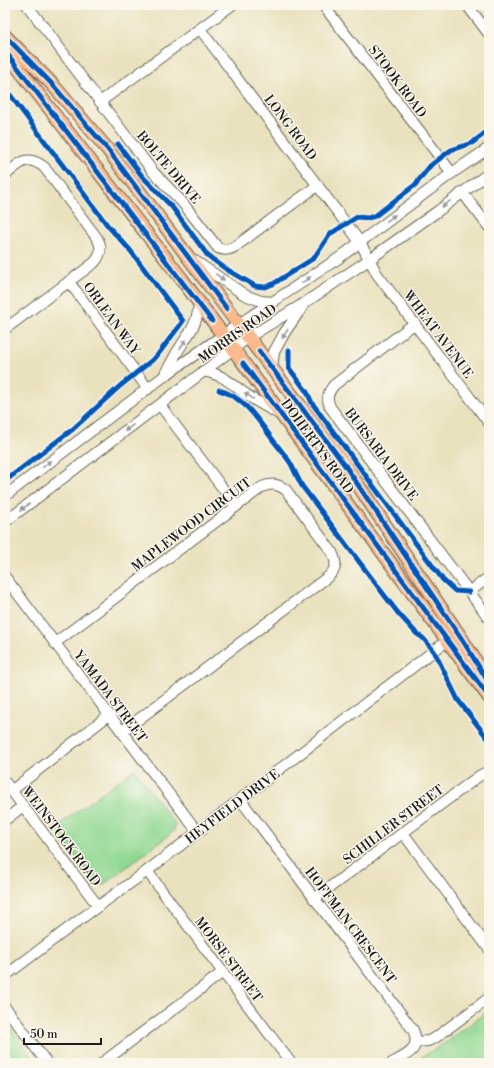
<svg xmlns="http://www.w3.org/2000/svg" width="494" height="1068" viewBox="0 0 494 1068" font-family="'Libre Bodoni',serif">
	<rect width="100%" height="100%" fill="#fbf7ec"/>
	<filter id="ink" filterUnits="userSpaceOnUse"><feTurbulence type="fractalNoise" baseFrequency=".025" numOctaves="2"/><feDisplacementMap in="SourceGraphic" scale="8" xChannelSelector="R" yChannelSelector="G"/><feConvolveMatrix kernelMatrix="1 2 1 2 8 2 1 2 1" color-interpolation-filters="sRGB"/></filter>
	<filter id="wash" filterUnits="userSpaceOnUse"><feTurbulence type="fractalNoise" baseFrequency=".012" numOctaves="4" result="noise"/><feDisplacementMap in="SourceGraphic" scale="16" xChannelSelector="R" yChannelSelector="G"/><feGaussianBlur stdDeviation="0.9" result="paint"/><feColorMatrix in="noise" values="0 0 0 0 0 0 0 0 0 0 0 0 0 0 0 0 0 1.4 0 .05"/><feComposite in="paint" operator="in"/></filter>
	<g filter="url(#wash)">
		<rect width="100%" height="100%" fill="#eae2bf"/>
		<g fill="#91d993" stroke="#567a58">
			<polygon points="134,769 175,824 174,831 103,885 96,884 55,828"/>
			<polygon points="489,1010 489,1063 412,1063 451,1039"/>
			<polygon points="5,1021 37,1063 5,1063"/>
		</g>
	</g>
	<g filter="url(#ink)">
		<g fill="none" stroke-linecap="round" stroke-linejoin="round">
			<defs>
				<g id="minor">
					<path d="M 27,5 L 154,173 L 182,202 L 218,248 C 225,251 229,250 236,246 L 318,185"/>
					<polyline points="323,5 452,173"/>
					<polyline points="467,5 489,34"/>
					<polyline points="200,29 360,242 377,274 489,423"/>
					<polyline points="100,102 232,5"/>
					<path d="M 5,175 C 20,164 26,153 44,167 L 97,238 C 103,248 101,255 94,263 L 5,329"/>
					<polyline points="462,192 489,227"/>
					<polyline points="192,259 245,295 261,301 274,302"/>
					<polyline points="68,282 76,291 148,389"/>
					<path d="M 415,323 L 334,385 C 328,392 326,398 330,407 L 489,618"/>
					<polyline points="272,368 274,352 285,332 303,306"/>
					<path d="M 203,371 C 225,375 230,383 247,395 C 257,402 268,408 279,414"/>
					<path d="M 165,374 C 170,365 175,355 181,346 C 191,330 197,325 199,304"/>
					<polyline points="160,405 236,506"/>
					<polyline points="5,496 163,377 239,324 339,258 452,173 489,148"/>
					<polyline points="5,522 249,337 306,302 370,259 438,211 489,173"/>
					<polyline points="5,577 197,831"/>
					<polyline points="469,592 489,577"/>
					<path d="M 55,643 L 262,487 C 272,483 278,484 286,490 L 332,552 C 337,563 337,568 329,576 L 131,725 L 121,731"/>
					<polyline points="5,782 98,906"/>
					<polyline points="11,791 109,715"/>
					<path d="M 240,799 L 413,1030 C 422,1049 407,1055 392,1063"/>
					<polyline points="5,820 23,806"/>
					<polyline points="403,833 489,949"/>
					<polyline points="147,871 291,1063"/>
					<polyline points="314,899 479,776 485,773 489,773"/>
					<polyline points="5,976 82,918 147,871 448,640"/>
					<polyline points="5,1007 47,1063"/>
					<polyline points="416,1042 428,1041 435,1038 489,998"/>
					<polyline points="102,1063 223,972"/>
				</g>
				<g id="major">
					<polyline points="5,36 52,84 109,151 224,305 344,464 463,641 489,683"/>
					<polyline points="5,51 181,278 489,697"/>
				</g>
			</defs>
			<use href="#minor" stroke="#646155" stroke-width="12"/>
			<use href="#major" stroke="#646155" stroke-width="15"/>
			<use href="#minor" stroke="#fff" stroke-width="10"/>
			<use href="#major" stroke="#fbba8d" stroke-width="13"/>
			<defs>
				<g id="cycleway">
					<polyline points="5,36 52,84 109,151 227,309"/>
					<polyline points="5,51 212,321"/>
					<polyline points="5,88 108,226 130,250 183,321 156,357 120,386 73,429 5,481"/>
					<polyline points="118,144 142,176 172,207 208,256 226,269 255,286 265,287 273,284 314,258 330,234 357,217 368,218 375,216 415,185 430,166 451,150 472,143 489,130"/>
					<polyline points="289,350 289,368 307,392 312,403 443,580 455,591 469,592"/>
					<polyline points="259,351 344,464 463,641 489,683"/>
					<polyline points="243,363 489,697"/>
					<path d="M 219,390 C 244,397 258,420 273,440 C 279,448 286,456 291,464 C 295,472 298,479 302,486 L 385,596 L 398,613 L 417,634 L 423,638 L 434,651 L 458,700 L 489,740"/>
				</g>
			</defs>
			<use href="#cycleway" stroke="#fbf7ec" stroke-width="8"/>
			<use href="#cycleway" stroke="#0057b8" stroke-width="5"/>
		</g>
		<defs><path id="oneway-solid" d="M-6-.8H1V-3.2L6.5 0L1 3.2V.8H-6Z"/></defs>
		<g fill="#999">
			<use href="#oneway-solid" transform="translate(446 204) rotate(142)"/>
			<use href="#oneway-solid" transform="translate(391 218) rotate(-37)"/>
			<use href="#oneway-solid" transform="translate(220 277) rotate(35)"/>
			<use href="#oneway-solid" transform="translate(306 280) rotate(-34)"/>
			<use href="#oneway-solid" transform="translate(285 334) rotate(121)"/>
			<use href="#oneway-solid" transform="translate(183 344) rotate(-56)"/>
			<use href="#oneway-solid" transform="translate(249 396) rotate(-146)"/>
			<use href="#oneway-solid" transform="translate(129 428) rotate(143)"/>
			<use href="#oneway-solid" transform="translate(47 464) rotate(-37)"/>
			<use href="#oneway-solid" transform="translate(25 507) rotate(143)"/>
		</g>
	</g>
	<g text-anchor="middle" stroke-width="3" stroke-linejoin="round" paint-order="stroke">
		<g font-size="13" fill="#1c1c1c" stroke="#fbf7ec">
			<text transform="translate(398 81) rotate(53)" y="5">STOOK ROAD</text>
			<text transform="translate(291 127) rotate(53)" y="5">LONG ROAD</text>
			<text transform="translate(169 167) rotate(50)" y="5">BOLTE DRIVE</text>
			<text transform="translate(112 318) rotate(54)" y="5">ORLEAN WAY</text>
			<text transform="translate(237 333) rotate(-35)" y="5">MORRIS ROAD</text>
			<text transform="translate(439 334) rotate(53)" y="5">WHEAT AVENUE</text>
			<text transform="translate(318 446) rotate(54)" y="5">DOHERTYS ROAD</text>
			<text transform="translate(382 454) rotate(53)" y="5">BURSARIA DRIVE</text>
			<text transform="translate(191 524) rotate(-37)" y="5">MAPLEWOOD CIRCUIT</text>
			<text transform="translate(111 696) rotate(53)" y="5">YAMADA STREET</text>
			<text transform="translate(232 806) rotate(-37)" y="5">HEYFIELD DRIVE</text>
			<text transform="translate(393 824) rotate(-37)" y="5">SCHILLER STREET</text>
			<text transform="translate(62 836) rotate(53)" y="5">WEINSTOCK ROAD</text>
			<text transform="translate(351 925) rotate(53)" y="5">HOFFMAN CRESCENT</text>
			<text transform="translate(229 959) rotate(53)" y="5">MORSE STREET</text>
		</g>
	</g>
	<rect width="494" height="1068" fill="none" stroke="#fbf7ec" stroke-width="20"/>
	<path d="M24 1038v6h77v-6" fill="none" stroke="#1c1c1c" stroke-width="2"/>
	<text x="30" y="1038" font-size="12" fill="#1c1c1c" stroke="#fbf7ec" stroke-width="3" paint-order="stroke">50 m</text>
</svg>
